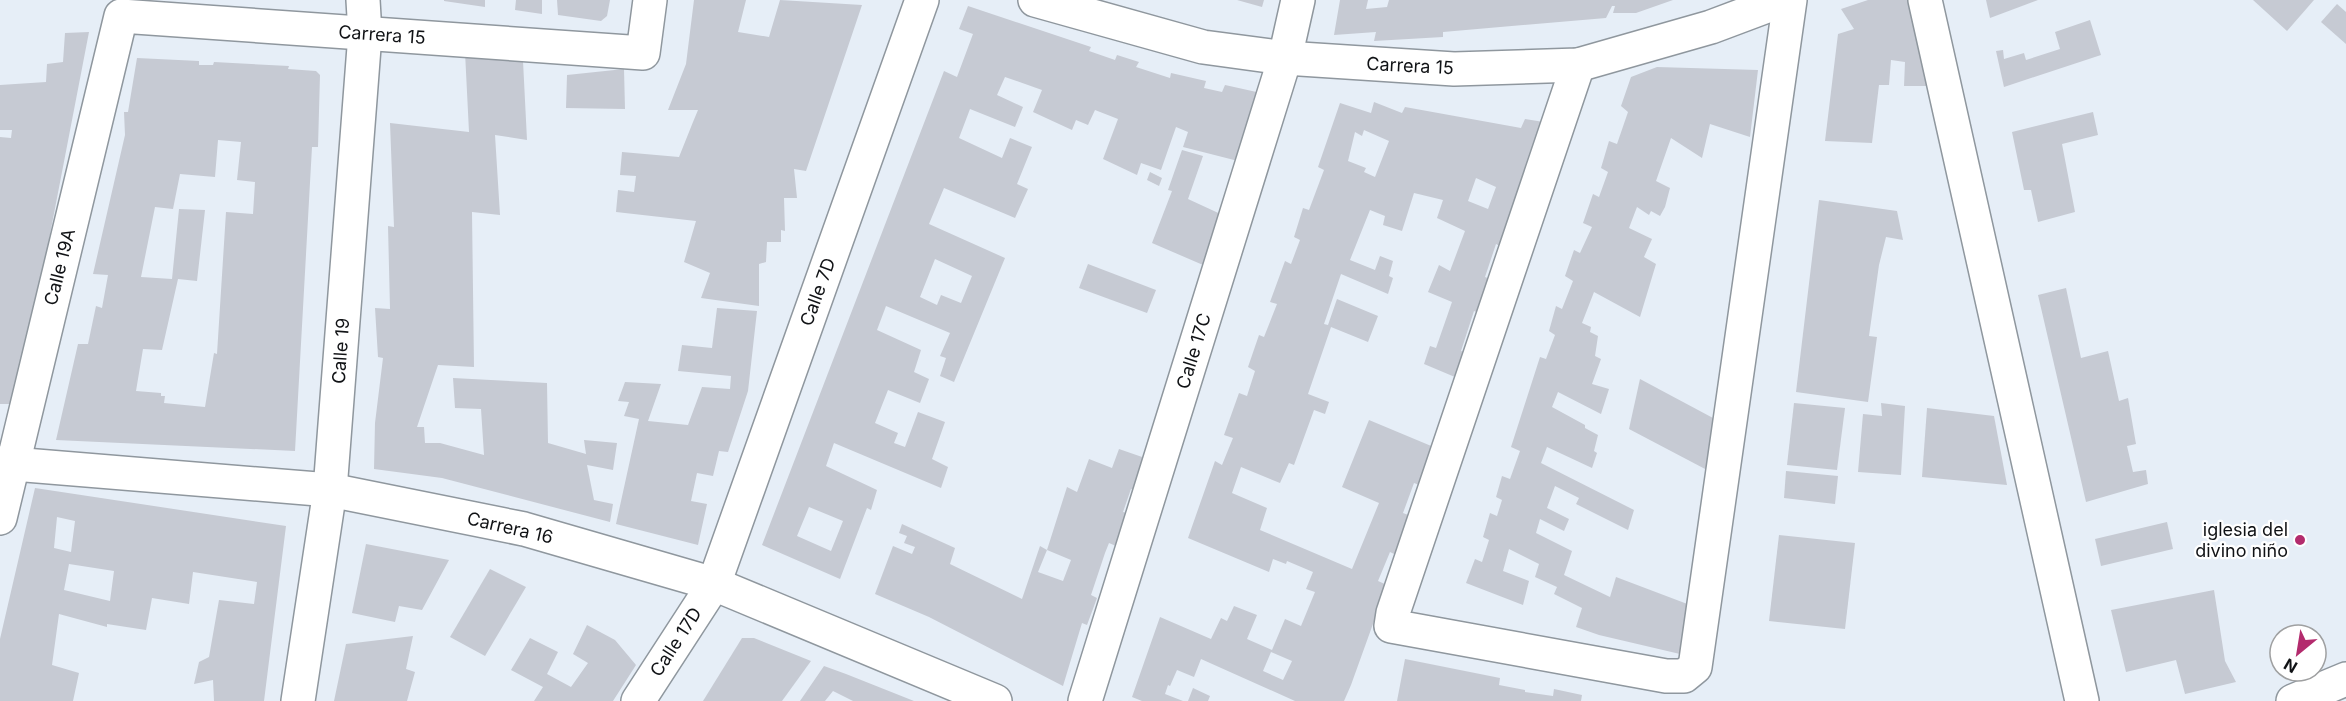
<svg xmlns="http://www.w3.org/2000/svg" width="2346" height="701" viewBox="0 0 2346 701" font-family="Inter,sans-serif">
	<rect width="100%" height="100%" fill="#e6eef7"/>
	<g fill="#c6cad3" fill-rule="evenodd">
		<polygon points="444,0 485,0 485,7 444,1"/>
		<polygon points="516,0 542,0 542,14 515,10"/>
		<polygon points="557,0 610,0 607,16 601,21 558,15"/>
		<polygon points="694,0 746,0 738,32 769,37 780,0 862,5 806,171 794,169 797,198 784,198 785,231 781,230 781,242 767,242 766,262 759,264 759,306 701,298 710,273 684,262 696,221 616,212 618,190 634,192 636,176 620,175 622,152 679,157 693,122 698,110 668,110 686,64"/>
		<polygon points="1237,0 1264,0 1262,7"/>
		<polygon points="1340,0 1368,0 1366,9 1387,7 1389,0 1673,0 1636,13 1613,13 1615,6 1612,6 1606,18 1443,32 1443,37 1374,41 1376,32 1334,35"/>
		<polygon points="1868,0 1909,0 1927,86 1904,86 1905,62 1891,60 1889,85 1879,85 1872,143 1825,141 1838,34 1854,29 1841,9"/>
		<polygon points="1986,0 2038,0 1990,18"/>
		<polygon points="2253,0 2314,0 2287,31"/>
		<polygon points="2337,4 2346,12 2346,44 2321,22"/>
		<path d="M 968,6 L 1091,47 L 1089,51 L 1115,60 L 1117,55 L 1139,62 L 1136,67 L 1170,78 L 1171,73 L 1206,81 L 1204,88 L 1222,92 L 1225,85 L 1270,95 L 1246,163 L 1183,147 L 1188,132 L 1176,127 L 1161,170 L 1141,163 L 1137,175 L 1103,159 L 1118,119 L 1095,110 L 1088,125 L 1076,120 L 1072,130 L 1033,112 L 1042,90 L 1005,77 L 997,95 L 1023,107 L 1015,127 L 970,109 L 959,138 L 1002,158 L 1010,138 L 1032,147 L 1017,184 L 1028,189 L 1015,218 L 944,188 L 929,224 L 1005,258 L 954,382 L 940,376 L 946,358 L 940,356 L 950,333 L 886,306 L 877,330 L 921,350 L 914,372 L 929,379 L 920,403 L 888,390 L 875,423 L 898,433 L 894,443 L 905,447 L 918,412 L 945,422 L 932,459 L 948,467 L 941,488 L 834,443 L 826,466 L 877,490 L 871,510 L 867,508 L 840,579 L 762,545 L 944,71 L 957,77 L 973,34 L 959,29 ZM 935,259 L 972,276 L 961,303 L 941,295 L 937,305 L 920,297 ZM 809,507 L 843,521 L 831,551 L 797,536 Z"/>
		<polygon points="2090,20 2101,55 2004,87 1996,51 2003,50 2004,59 2024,53 2026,60 2060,49 2055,32"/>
		<polygon points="89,32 30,338 13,404 0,404 0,137 11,138 12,130 0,130 0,85 46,82 47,64 63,62 65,33"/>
		<polygon points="465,52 523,61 527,140 495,135 500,215 472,212 474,367 438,365 417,427 424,427 425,443 440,443 484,455 481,409 455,408 453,378 547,383 548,443 586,454 584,440 617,443 613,470 587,465 594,500 613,504 610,522 442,478 374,469 375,423 383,358 378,357 375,308 390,309 388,226 394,227 390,123 469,132"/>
		<path d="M 137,58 L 199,61 L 199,65 L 213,65 L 214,62 L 289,66 L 288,69 L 316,71 L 320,75 L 318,147 L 312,147 L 295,451 L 56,440 L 78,344 L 88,344 L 96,306 L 102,308 L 108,275 L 93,274 L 125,135 L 124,112 L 128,112 ZM 218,140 L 241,142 L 237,180 L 255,182 L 253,214 L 226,212 L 217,354 L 214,353 L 205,407 L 164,403 L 165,396 L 161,396 L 161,393 L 136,391 L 143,349 L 162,350 L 178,279 L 197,281 L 205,210 L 179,209 L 172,279 L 141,277 L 155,207 L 173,209 L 180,174 L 215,177 Z"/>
		<polygon points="1657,67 1758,70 1750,137 1710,124 1702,158 1671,138 1656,181 1670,188 1665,207 1660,216 1651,211 1649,215 1637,207 1629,228 1652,239 1644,257 1656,264 1640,317 1594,292 1582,323 1591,327 1590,332 1598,336 1595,356 1601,359 1592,384 1609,389 1601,414 1558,392 1552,407 1585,425 1585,428 1598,435 1594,451 1597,453 1592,468 1547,447 1541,463 1634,510 1628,530 1576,504 1579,498 1555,486 1547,508 1569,519 1564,531 1540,519 1536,533 1572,551 1564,575 1610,597 1616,577 1690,605 1680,654 1599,635 1576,627 1582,608 1554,594 1557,587 1535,577 1539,564 1509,549 1503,571 1529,581 1523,605 1466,583 1475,559 1482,562 1489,540 1483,537 1490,513 1497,516 1502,500 1496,497 1502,476 1510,479 1520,451 1511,447 1540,357 1546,359 1555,335 1549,331 1556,306 1562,309 1573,281 1565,276 1574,250 1580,253 1592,227 1583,223 1593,194 1599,197 1608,172 1601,168 1609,141 1617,144 1628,112 1621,106 1631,77"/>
		<polygon points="624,69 625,109 566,108 567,75"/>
		<path d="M 1374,102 L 1402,113 L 1405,107 L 1521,128 L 1525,119 L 1550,123 L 1506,249 L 1496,244 L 1485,277 L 1495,281 L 1483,315 L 1474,311 L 1461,351 L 1470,354 L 1462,380 L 1424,364 L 1430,346 L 1436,348 L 1452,302 L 1428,292 L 1439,265 L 1450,271 L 1465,231 L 1437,218 L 1443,200 L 1414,193 L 1402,231 L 1383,225 L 1385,216 L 1370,210 L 1350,260 L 1375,270 L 1380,256 L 1393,261 L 1389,276 L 1393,278 L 1388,294 L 1341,274 L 1324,324 L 1328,325 L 1337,299 L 1378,316 L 1368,342 L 1331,327 L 1308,394 L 1329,402 L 1325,414 L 1314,410 L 1294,465 L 1289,463 L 1280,483 L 1241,467 L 1232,493 L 1267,508 L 1260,530 L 1352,569 L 1379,503 L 1342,487 L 1369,420 L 1436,448 L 1422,486 L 1414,483 L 1403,513 L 1411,516 L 1398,556 L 1390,552 L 1378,581 L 1387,585 L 1351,685 L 1344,701 L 1295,701 L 1201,659 L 1194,677 L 1177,670 L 1170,686 L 1168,685 L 1165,694 L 1183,701 L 1142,701 L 1132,697 L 1160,617 L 1211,639 L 1221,618 L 1227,621 L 1234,606 L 1257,615 L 1247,639 L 1272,650 L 1285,619 L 1301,626 L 1315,592 L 1306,589 L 1313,572 L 1287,561 L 1286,564 L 1273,559 L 1269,572 L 1188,538 L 1215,461 L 1222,465 L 1233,438 L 1224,435 L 1239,393 L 1247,396 L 1255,371 L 1248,367 L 1259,335 L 1264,337 L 1277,304 L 1270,302 L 1285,261 L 1291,264 L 1300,240 L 1294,237 L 1303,208 L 1309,210 L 1324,170 L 1318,167 L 1340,103 L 1371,113 ZM 1364,130 L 1389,141 L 1375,177 L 1364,172 L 1366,168 L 1348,161 L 1355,132 L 1362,136 ZM 1476,178 L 1496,187 L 1488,209 L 1468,201 ZM 1271,652 L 1292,661 L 1283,680 L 1263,671 Z"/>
		<polygon points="2093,112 2098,135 2062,144 2075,212 2038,222 2031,190 2024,190 2012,132"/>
		<polygon points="1182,150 1203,156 1188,199 1227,217 1210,268 1152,243 1172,191 1168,190"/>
		<polygon points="1150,172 1162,178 1159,186 1147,180"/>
		<polygon points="1819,200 1897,211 1903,240 1886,237 1879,265 1869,336 1877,337 1868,402 1796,392"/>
		<polygon points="1088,264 1156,290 1147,313 1079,288"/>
		<polygon points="2066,288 2081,358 2108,351 2119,401 2128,398 2136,444 2127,446 2133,472 2146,470 2148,484 2086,502 2038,295"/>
		<polygon points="717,308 757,311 748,391 728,452 719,451 713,476 697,473 691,501 707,504 698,545 616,524 639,419 624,416 629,402 618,401 625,382 661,384 648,421 688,425 702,387 730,389 731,376 678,371 682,345 712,348"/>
		<polygon points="1640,379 1713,418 1707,470 1629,429"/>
		<polygon points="1794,403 1845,408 1837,470 1787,465"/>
		<polygon points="1881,403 1905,406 1901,475 1858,472 1863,414 1882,416"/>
		<polygon points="1927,408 1994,416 2007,485 1922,477"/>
		<polygon points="1119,449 1145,458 1135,491 1131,489 1123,512 1127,513 1116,546 1109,543 1105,553 1091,595 1097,598 1087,625 1082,623 1063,686 929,617 875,594 893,546 912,554 915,547 904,543 907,536 899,533 902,524 955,548 950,564 1022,599 1040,546 1047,550 1038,572 1063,581 1071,560 1047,550 1067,487 1077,492 1089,459 1112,468"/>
		<polygon points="1786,471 1838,476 1835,504 1784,498"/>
		<path d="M 35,488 L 286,526 L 264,701 L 214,701 L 213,680 L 194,684 L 199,662 L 209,657 L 219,600 L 254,604 L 257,582 L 193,572 L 189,604 L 152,598 L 146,630 L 107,624 L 107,627 L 59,614 L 52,665 L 79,673 L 73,701 L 0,701 L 0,639 ZM 57,517 L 75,521 L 71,552 L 54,548 ZM 69,564 L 114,571 L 110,601 L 64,590 Z"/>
		<polygon points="2167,522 2173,549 2101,566 2095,539"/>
		<polygon points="1779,535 1855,543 1845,629 1769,621"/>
		<polygon points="366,544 449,560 422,610 399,606 395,622 352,613"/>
		<polygon points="490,569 526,587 485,656 450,637"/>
		<polygon points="2214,590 2225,661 2236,682 2185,694 2176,660 2126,672 2111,610"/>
		<polygon points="587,625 615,640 636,665 613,701 534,701 543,687 511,670 530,638 558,652 547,674 571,687 588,663 573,654"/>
		<polygon points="413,636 406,669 415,672 407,701 334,701 346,644"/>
		<polygon points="742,638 754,638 811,661 782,701 703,701"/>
		<polygon points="1405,659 1500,678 1499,685 1525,690 1525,692 1553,696 1554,689 1582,695 1581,701 1397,701"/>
		<polygon points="824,666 846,674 914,701 853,701 833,691 825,701 800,701"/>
		<polygon points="1193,688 1210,696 1208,701 1188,701"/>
	</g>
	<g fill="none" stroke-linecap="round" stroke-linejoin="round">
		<defs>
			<g id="minor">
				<polyline points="1035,0 1203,47 1285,58 1454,69 1578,65 1711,27 1783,0"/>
				<polyline points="1925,0 2082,701"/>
				<polyline points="1578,65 1393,613 1391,626 1666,676 1684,676 1695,667 1790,0"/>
				<polyline points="0,463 330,490 524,529 714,584 995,701"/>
				<polyline points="0,518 121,16 643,53 650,0"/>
				<polyline points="298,701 330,490 365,34 363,0"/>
				<polyline points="638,701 714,584 922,0"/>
				<polyline points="1085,701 1285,58 1298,0"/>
				<polyline points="2293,701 2346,679"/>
			</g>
		</defs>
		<use href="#minor" stroke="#8f979e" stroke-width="36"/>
		<use href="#minor" stroke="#fff" stroke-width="33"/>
	</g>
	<circle fill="#b32b6d" stroke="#fff" stroke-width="2" cx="2300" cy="540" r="6"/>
	<g text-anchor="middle" stroke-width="4.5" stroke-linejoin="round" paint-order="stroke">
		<g font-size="18" fill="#101215" stroke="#fff">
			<text transform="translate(382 35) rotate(4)" y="6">Carrera 15</text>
			<text transform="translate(1410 66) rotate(3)" y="6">Carrera 15</text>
			<text transform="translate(60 267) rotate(-76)" y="6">Calle 19A</text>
			<text transform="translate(818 292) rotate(-70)" y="6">Calle 7D</text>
			<text transform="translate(341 351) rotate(-86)" y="6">Calle 19</text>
			<text transform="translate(1194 351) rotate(-73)" y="6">Calle 17C</text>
			<text transform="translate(510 528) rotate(13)" y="6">Carrera 16</text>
			<text transform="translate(676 642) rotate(-57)" y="6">Calle 17D</text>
		</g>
		<g font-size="18" fill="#101215" stroke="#fff" text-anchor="end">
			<text x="2288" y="536">iglesia del<tspan x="2288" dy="21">divino niño</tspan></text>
		</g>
	</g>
	<g transform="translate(2298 653) rotate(210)"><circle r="28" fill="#ffffff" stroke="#9fa0a1" stroke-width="1.5"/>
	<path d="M0-4.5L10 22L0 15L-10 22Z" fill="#b32b6d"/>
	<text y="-9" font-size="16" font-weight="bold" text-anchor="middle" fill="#101215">N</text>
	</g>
</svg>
